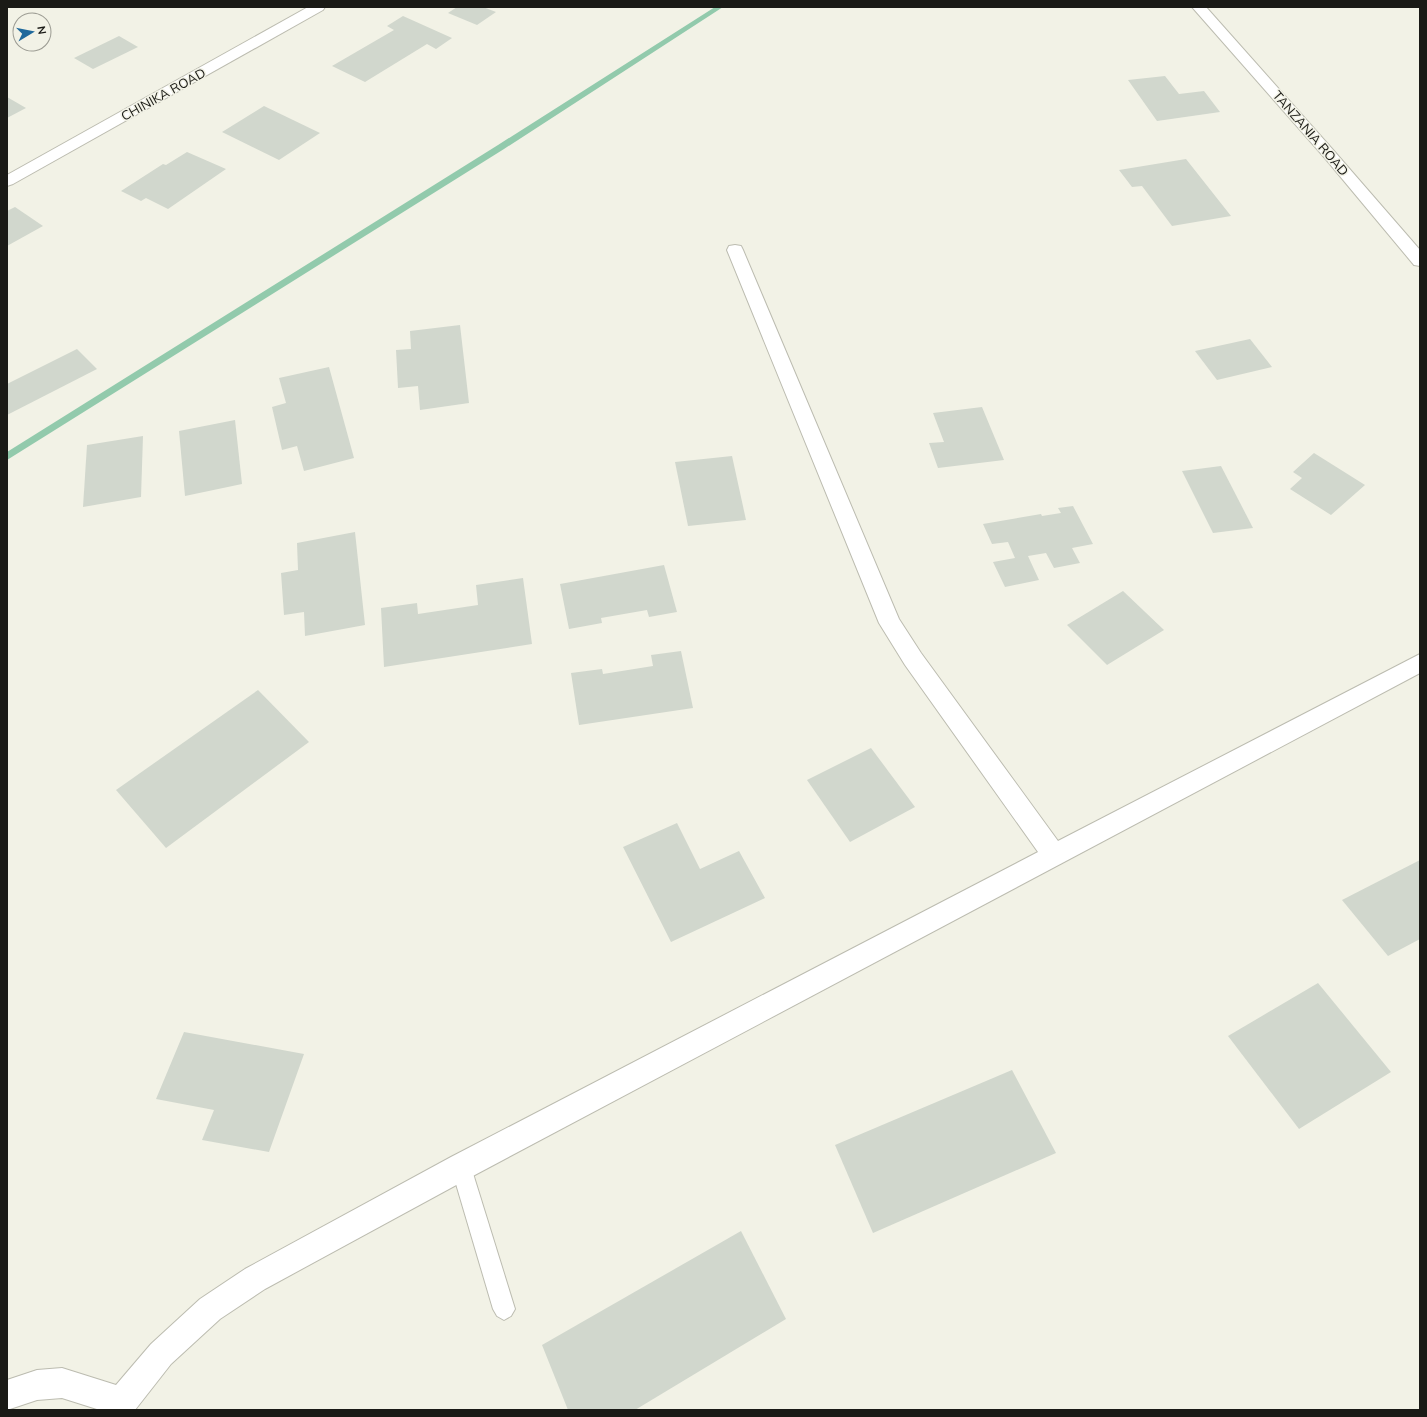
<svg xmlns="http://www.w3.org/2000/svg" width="1427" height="1417" viewBox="0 0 1427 1417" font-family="Mulish,sans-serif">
	<rect width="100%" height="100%" fill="#f2f2e6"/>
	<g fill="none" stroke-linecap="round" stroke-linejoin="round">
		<polygon fill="#92caac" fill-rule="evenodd" points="715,7 723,7 504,149 7,460 7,452 498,145"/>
	</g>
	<g fill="#d1d7cd">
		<polygon points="457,7 483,7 496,12 477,25 448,13"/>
		<polygon points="403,16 452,38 436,49 427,44 365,82 332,66 394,30 387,26"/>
		<polygon points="119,36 138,47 93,69 74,58"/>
		<polygon points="1165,76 1179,94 1204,91 1220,112 1157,121 1128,80"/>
		<polygon points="7,97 26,108 7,118"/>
		<polygon points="264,106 320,133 279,160 222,132"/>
		<polygon points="187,152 226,169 168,209 146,198 141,201 121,191 163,164 166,165"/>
		<polygon points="1186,159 1231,216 1172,226 1142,186 1132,187 1119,170"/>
		<polygon points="15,207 43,226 7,246 7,211"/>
		<polygon points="460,325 469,403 420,410 418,386 398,388 396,350 411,349 410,331"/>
		<polygon points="1250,339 1272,367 1217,380 1195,351"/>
		<polygon points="77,349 97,369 7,415 7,384"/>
		<polygon points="329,367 354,458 304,471 297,446 282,450 272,407 286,403 279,378"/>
		<polygon points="982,407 1004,460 938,468 929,443 944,442 933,413"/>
		<polygon points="235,420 242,484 185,496 179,431"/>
		<polygon points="143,436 141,497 83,507 87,445"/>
		<polygon points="1314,453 1365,485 1331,515 1290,489 1302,478 1293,472"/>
		<polygon points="732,456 746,520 688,526 675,462"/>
		<polygon points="1221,466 1253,528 1213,533 1182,471"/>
		<polygon points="1073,506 1093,544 1072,548 1080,563 1054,568 1046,553 1028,556 1039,580 1005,587 993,562 1015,558 1008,542 992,544 983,524 1041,514 1042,516 1061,513 1058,508"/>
		<polygon points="355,532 365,625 305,636 304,612 284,615 281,573 298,570 297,543"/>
		<polygon points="664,565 677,612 649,617 647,610 601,618 602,623 569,629 560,584"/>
		<polygon points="523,578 532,644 384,667 381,608 417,603 418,614 478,605 476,585"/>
		<polygon points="1123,591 1164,630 1107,665 1067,625"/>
		<polygon points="681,651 693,708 579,725 571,673 602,669 603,674 653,666 651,655"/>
		<polygon points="258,690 309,742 166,848 116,790"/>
		<polygon points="871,748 915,807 850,842 807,780"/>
		<polygon points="677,823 700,869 739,851 765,898 671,942 623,847"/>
		<polygon points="1420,860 1420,939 1388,956 1342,900"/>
		<polygon points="1318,983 1391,1072 1299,1129 1228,1036"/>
		<polygon points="184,1032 304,1054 269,1152 202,1140 214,1110 156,1099"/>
		<polygon points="1012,1070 1056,1153 873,1233 835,1145"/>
		<polygon points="741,1231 786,1319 635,1410 568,1410 542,1345"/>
	</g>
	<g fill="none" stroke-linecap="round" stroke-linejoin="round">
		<defs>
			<polygon id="lane" points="461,1157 468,1160 471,1167 515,1309 511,1316 504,1320 497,1316 493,1309 451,1167 454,1160"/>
			<g id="street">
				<polygon points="1192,7 1206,7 1334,151 1420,250 1420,266 1414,265 1324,157"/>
				<polygon points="735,245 741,246 743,250 899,619 921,653 1058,841 1420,654 1420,673 471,1177 265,1289 220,1319 171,1364 135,1410 100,1410 62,1398 37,1400 7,1410 7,1380 37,1370 62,1368 116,1385 151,1344 200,1299 245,1269 451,1157 1038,852 905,665 879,623 727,250 729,246"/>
			</g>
			<polygon id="secondary" points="308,7 325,7 323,10 13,184 7,186 7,175"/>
		</defs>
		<use href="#lane" stroke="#bcbcb0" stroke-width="2"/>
		<use href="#street" stroke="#bcbcb0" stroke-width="2"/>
		<use href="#secondary" stroke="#bcbcb0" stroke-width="2"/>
		<use href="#lane" fill="#fff" fill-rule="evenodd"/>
		<use href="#street" fill="#fff" fill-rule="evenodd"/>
		<use href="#secondary" fill="#fff" fill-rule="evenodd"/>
	</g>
	<g text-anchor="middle" stroke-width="3" stroke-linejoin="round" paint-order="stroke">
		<g font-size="13" fill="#1a1a16" stroke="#f2f2e6">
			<text transform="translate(163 94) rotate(-29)" y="5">CHINIKA ROAD</text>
			<text transform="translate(1311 133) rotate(49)" y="5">TANZANIA ROAD</text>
		</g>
	</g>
	<rect width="1427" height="1417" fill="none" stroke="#1a1a16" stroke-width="16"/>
	<g transform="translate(32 32) rotate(80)"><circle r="19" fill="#f2f2e6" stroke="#9c9c93"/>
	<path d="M0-3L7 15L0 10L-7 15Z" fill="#1f699c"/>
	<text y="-6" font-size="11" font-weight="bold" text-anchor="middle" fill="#1a1a16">N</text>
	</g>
</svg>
